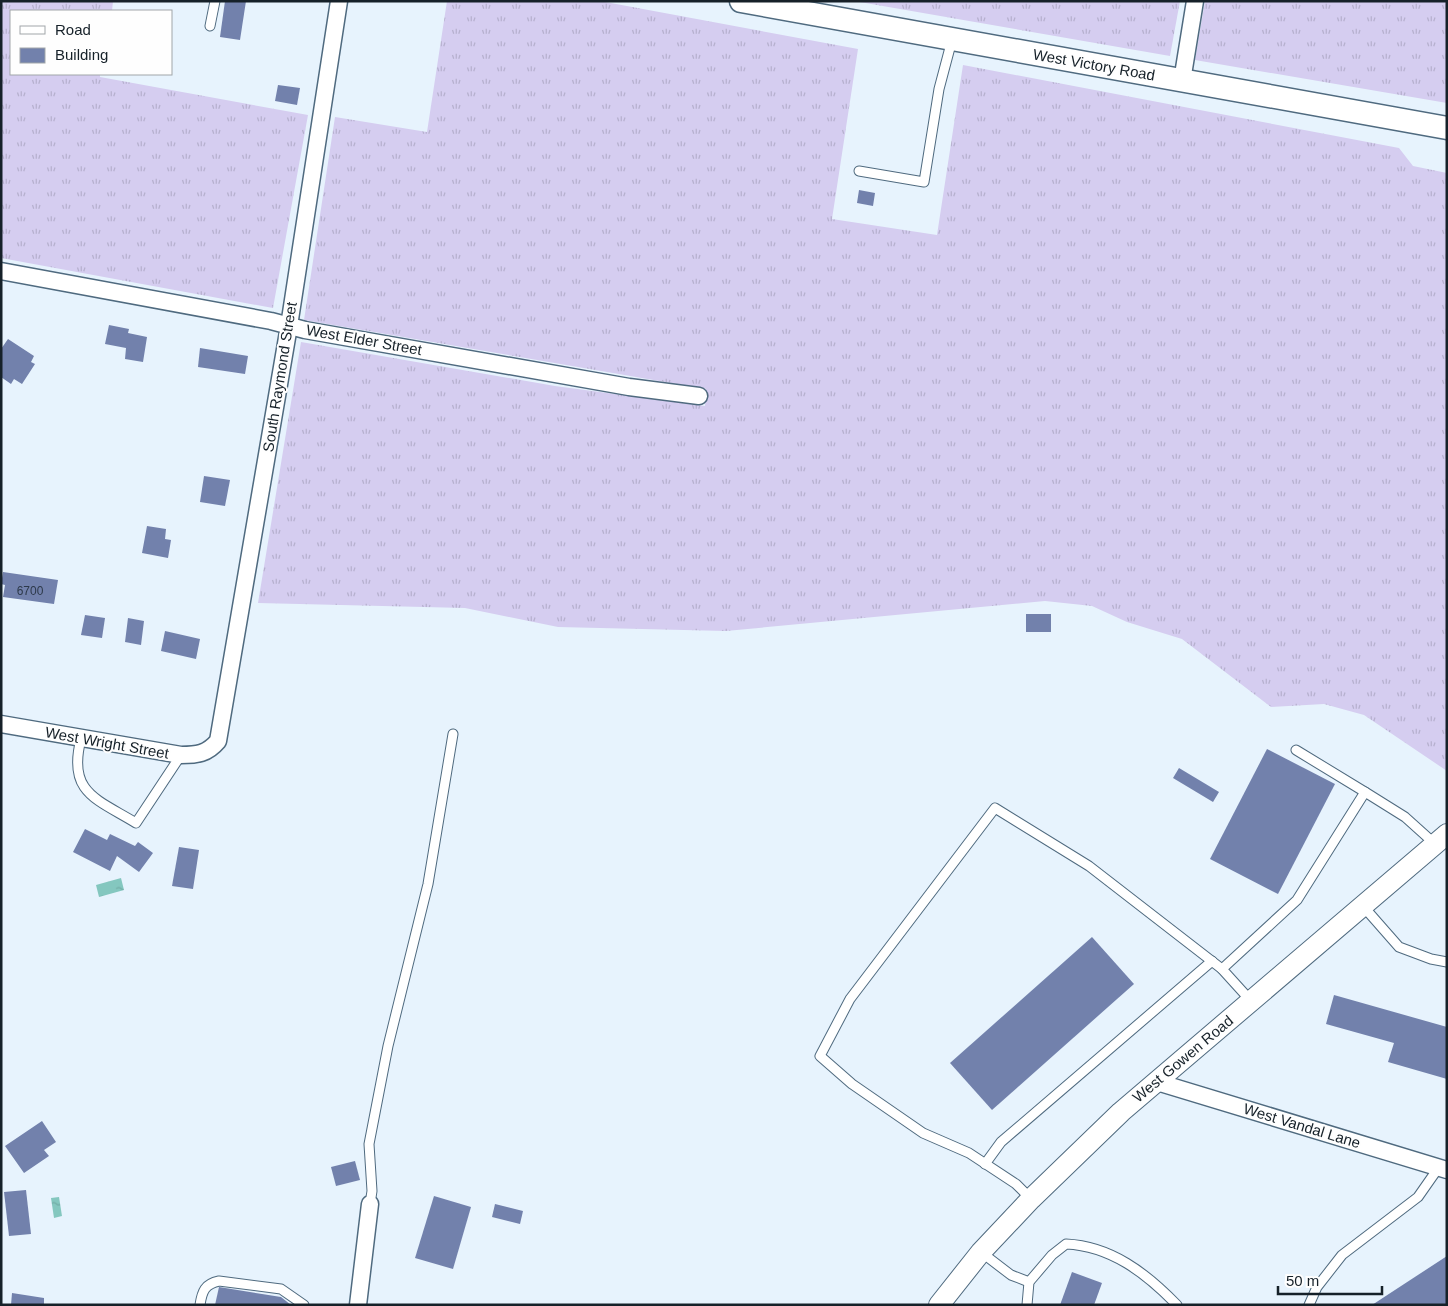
<svg xmlns="http://www.w3.org/2000/svg" width="1448" height="1306" viewBox="0 0 1448 1306" font-family="Arial,sans-serif">
	<defs>
		<pattern id="grass-tufts" width="24" height="20" patternUnits="userSpaceOnUse" patternTransform="scale(1.25)"><rect width="24" height="20" fill="#d5cdf0"/><path d="M3 7l-1-3M5 7V3M7 7l1-3M15 17l-1-3M17 17v-4M19 17l1-3" fill="none" stroke="#b6b0ce"/></pattern>
		<pattern id="water-ripples" width="26" height="14" patternUnits="userSpaceOnUse" patternTransform="scale(1.25)"><rect width="26" height="14" fill="#84c7bf"/><path d="M2 4q2-2 4 0t4 0M15 11q2-2 4 0t4 0" fill="none" stroke="#71aba4"/></pattern>
	</defs>
	<rect width="100%" height="100%" fill="#e7f3fd"/>
	<g fill="url(#grass-tufts)">
		<polygon points="1,1 113,1 112,11 11,11 11,74 100,74 100,77 308,115 273,308 1,258"/>
		<polygon points="447,1 600,1 858,49 832,219 937,235 963,65 1399,148 1413,166 1447,173 1447,771 1364,715 1324,704 1271,707 1182,639 1127,622 1092,606 1045,601 726,631 558,627 465,608 258,603 301,342 555,386 705,406 706,389 304,320 335,117 427,132"/>
		<polygon points="854,1 1180,1 1170,56"/>
		<polygon points="1205,1 1447,1 1447,103 1195,60"/>
	</g>
	<g fill="url(#water-ripples)">
		<polygon points="121,878 124,890 99,897 96,885"/>
		<polygon points="59,1197 62,1216 54,1218 51,1198"/>
	</g>
	<g fill="#7281ac">
		<polygon points="225,1 246,1 240,40 220,37"/>
		<polygon points="278,85 300,88 297,105 275,101"/>
		<polygon points="859,190 875,193 873,206 857,203"/>
		<polygon points="109,325 129,329 128,333 147,337 143,362 125,359 126,348 105,344"/>
		<polygon points="8,339 34,356 31,362 35,364 22,384 14,379 11,384 1,377 1,349"/>
		<polygon points="200,348 248,356 245,374 198,367"/>
		<polygon points="204,476 230,480 225,506 200,502"/>
		<polygon points="147,526 166,529 165,539 171,540 168,558 142,553"/>
		<polygon points="3,572 58,580 54,604 3,597 5,585 1,584"/>
		<rect x="1026" y="614" width="25" height="18"/>
		<polygon points="85,615 105,618 102,638 81,635"/>
		<polygon points="128,618 144,621 141,645 125,642"/>
		<polygon points="165,631 200,639 196,659 161,651"/>
		<polygon points="1267,749 1335,784 1278,894 1210,859"/>
		<polygon points="1179,768 1219,792 1213,802 1173,778"/>
		<polygon points="85,829 107,840 110,834 135,846 138,842 153,853 139,872 117,856 110,871 73,852"/>
		<polygon points="179,847 199,850 193,889 172,886"/>
		<polygon points="1092,937 1134,984 992,1110 950,1063"/>
		<polygon points="1334,995 1447,1027 1447,1079 1388,1062 1394,1043 1326,1024"/>
		<polygon points="42,1121 56,1142 44,1150 49,1156 24,1173 5,1146"/>
		<polygon points="355,1161 360,1180 336,1186 331,1167"/>
		<polygon points="26,1190 31,1234 9,1236 4,1192"/>
		<polygon points="434,1196 471,1207 453,1269 415,1258"/>
		<polygon points="495,1204 523,1211 520,1224 492,1217"/>
		<polygon points="1447,1256 1447,1305 1372,1305"/>
		<polygon points="1072,1272 1102,1283 1094,1305 1060,1305"/>
		<polygon points="219,1287 281,1297 291,1305 215,1305"/>
		<polygon points="12,1293 44,1298 44,1305 11,1305"/>
	</g>
	<g fill="none" stroke-linecap="round" stroke-linejoin="round">
		<defs>
			<g id="service">
				<polyline points="210,26 215,1"/>
				<polyline points="859,171 924,182 939,89 952,40"/>
				<path d="M 81,739 C 67,793 97,799 136,823 L 181,755"/>
				<polyline points="1296,750 1365,792"/>
				<polyline points="1363,906 1399,947 1431,959 1447,962"/>
				<polyline points="1251,1001 1222,969 1297,900 1365,792 1405,817 1435,844"/>
				<polyline points="985,1164 1001,1142 1212,961"/>
				<polyline points="1031,1199 1016,1184 969,1153 923,1133 852,1084 820,1056 850,999 995,808 1089,866 1222,969"/>
				<polyline points="370,1204 372,1191 369,1144 388,1046 428,884 453,734"/>
				<polyline points="981,1252 1011,1275 1029,1282"/>
				<path d="M 200,1305 C 202,1291 205,1284 219,1281 L 281,1289 L 304,1305"/>
				<path d="M 1027,1305 L 1029,1282 L 1052,1255 L 1066,1244 C 1111,1246 1146,1273 1177,1305"/>
				<polyline points="1309,1305 1317,1287 1342,1255 1418,1197 1439,1167"/>
			</g>
			<g id="minor">
				<polyline points="1182,81 1195,1"/>
				<polyline points="1,271 271,321 305,330 629,387 699,396"/>
				<path d="M 1,724 L 181,755 C 197,755 207,754 218,741 L 289,326 L 339,1"/>
				<polyline points="1157,1082 1447,1170"/>
				<polyline points="358,1305 370,1204"/>
			</g>
			<polyline id="tertiary" points="939,1305 981,1252 1031,1199 1121,1112 1447,834"/>
			<polyline id="secondary" points="741,1 1447,128"/>
		</defs>
		<use href="#service" stroke="#4f6a7f" stroke-width="11"/>
		<use href="#minor" stroke="#4f6a7f" stroke-width="19"/>
		<use href="#tertiary" stroke="#4f6a7f" stroke-width="22"/>
		<use href="#secondary" stroke="#4f6a7f" stroke-width="25"/>
		<use href="#service" stroke="#fff" stroke-width="9"/>
		<use href="#minor" stroke="#fff" stroke-width="16"/>
		<use href="#tertiary" stroke="#fff" stroke-width="20"/>
		<use href="#secondary" stroke="#fff" stroke-width="22"/>
	</g>
	<g text-anchor="middle" stroke-width="4" stroke-linejoin="round" paint-order="stroke">
		<g font-size="12" fill="#2d394a">
			<text x="30" y="595">6700</text>
		</g>
		<g font-size="15" fill="#162129" stroke="#fefefe">
			<text transform="translate(1094 65) rotate(10)" y="5">West Victory Road</text>
			<text transform="translate(364 340) rotate(10)" y="5">West Elder Street</text>
			<text transform="translate(280 377) rotate(-81)" y="5">South Raymond Street</text>
			<text transform="translate(107 743) rotate(10)" y="5">West Wright Street</text>
			<text transform="translate(1183 1059) rotate(-40)" y="5">West Gowen Road</text>
			<text transform="translate(1302 1126) rotate(17)" y="5">West Vandal Lane</text>
		</g>
	</g>
	<rect width="1448" height="1306" fill="none" stroke="#162129" stroke-width="5"/>
	<rect x="10" y="10" width="162" height="65" fill="#fefefe" stroke="#a1a6a9"/>
	<rect x="20" y="26" width="25" height="8" fill="#ffffff" stroke="#a1a6a9"/>
	<text x="55" y="35" font-size="15" fill="#162129">Road</text>
	<rect x="20" y="48" width="25" height="15" fill="#7281ac" stroke="#a1a6a9"/>
	<text x="55" y="60" font-size="15" fill="#162129">Building</text>
	<path d="M1278 1286v8h104v-8" fill="none" stroke="#162129" stroke-width="2.5"/>
	<text x="1286" y="1286" font-size="15" fill="#162129" stroke="#fefefe" stroke-width="4" paint-order="stroke">50 m</text>
</svg>
